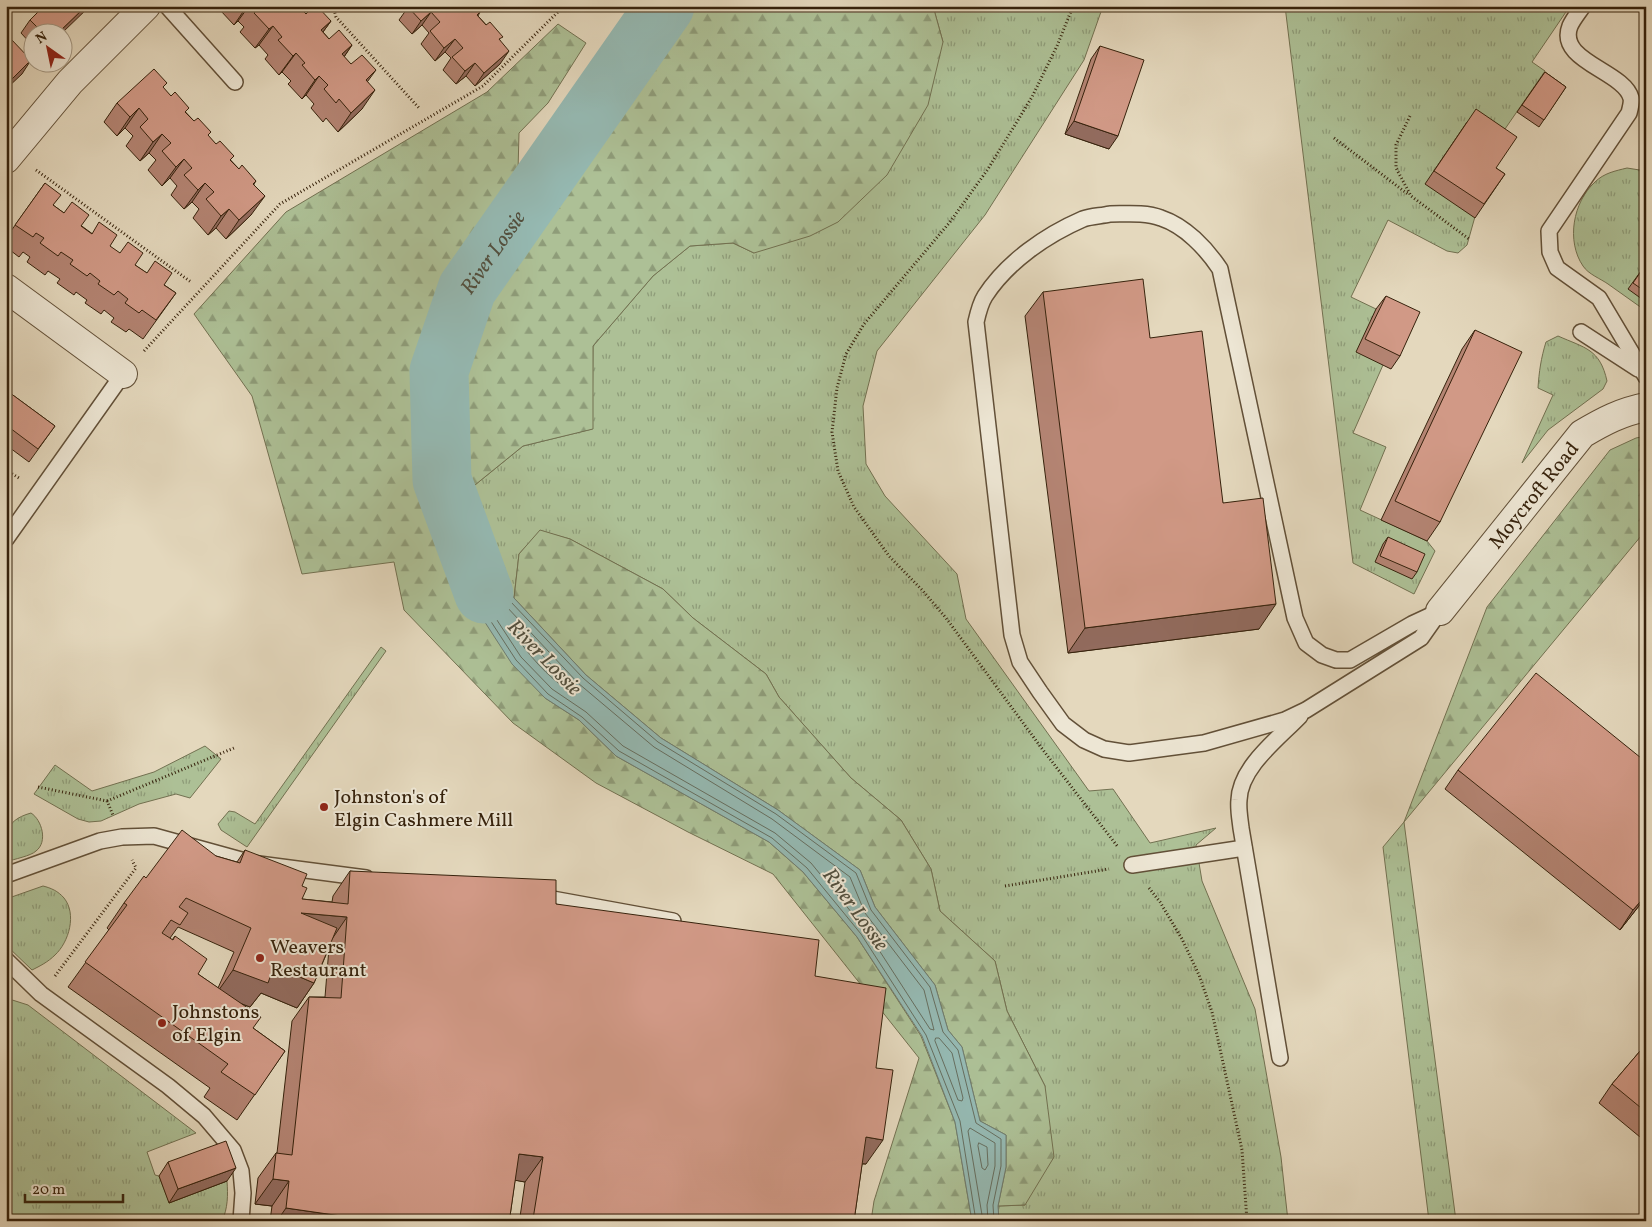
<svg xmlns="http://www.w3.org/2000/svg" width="1652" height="1227" viewBox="0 0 1652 1227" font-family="Vollkorn,serif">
	<defs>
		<pattern id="grass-tufts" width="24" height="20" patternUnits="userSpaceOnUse" patternTransform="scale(1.25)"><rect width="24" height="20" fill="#adc096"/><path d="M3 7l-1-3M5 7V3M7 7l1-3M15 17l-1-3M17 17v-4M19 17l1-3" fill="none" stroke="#8e9c79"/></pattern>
		<pattern id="forest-firs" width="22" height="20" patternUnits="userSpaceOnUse" patternTransform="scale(1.25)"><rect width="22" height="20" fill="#adc096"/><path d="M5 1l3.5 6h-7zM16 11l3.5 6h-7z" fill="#8e9c79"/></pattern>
	</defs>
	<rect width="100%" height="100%" fill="#e4d8bd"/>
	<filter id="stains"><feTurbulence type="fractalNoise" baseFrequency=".004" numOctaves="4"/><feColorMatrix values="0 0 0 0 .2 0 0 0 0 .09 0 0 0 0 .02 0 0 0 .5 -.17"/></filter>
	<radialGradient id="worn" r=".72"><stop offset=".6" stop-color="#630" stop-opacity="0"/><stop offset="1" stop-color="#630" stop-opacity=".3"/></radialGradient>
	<g fill="url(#grass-tufts)" stroke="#727151">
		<polygon points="933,6 1103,6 1084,60 985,215 877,351 863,406 866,464 885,496 957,574 966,619 1089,791 1113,789 1150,843 1216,828 1196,845 1202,881 1255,1009 1281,1157 1288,1221 999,1221 998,1206 1025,1205 1045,1086 1007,1011 995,961 940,911 931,869 901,820 851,778 779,697 766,674 693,618 663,589 570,539 540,531 519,554 514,598 470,520 470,489 523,446 592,429 593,346 653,276 690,246 733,243 754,253 943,42"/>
		<polygon points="1285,6 1570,6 1532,62 1545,71 1496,142 1467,245 1458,253 1447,251 1388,220 1351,297 1376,309 1383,365 1353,433 1386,447 1360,510 1427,541 1435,551 1414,594 1353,563"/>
		<path d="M 1627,168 L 1646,171 L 1646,311 C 1633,302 1621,293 1608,284 C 1601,279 1588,274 1583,266 C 1566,241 1573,202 1595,182 C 1604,173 1615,171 1627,168 Z"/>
		<path d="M 1558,336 C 1585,348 1600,349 1607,381 L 1603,389 L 1548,430 L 1522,463 L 1553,395 L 1538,388 C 1539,372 1541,358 1546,342 Z"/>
		<polygon points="381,647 386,651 247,847 221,830 218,824 229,811 235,812 255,824"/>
		<polygon points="205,746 221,759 190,798 176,794 139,804 101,821 89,822 78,819 34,794 55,765 92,791 154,772"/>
		<path d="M 31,813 C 42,820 48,842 36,851 C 31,856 14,859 6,862 C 6,837 2,821 31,813 Z"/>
		<polygon points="1404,822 1456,1221 1429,1221 1383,847"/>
		<path d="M 43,886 C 51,888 58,891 64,898 C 77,914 69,942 55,955 C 48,962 40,966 32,970 L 6,945 L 6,899 Z"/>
		<path d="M 6,998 L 28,1005 L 196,1133 L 147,1152 L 155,1175 L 159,1176 L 169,1202 L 227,1181 C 228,1195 228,1208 222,1221 L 6,1221 Z"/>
	</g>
	<g fill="url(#forest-firs)" stroke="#727151">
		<polygon points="691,6 933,6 943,42 928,105 887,175 838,222 810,236 754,253 733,243 690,246 653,276 593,346 593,429 523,446 470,489 463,405 464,363 495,294"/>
		<polygon points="558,24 586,43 548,103 519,133 518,171 471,264 444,304 421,360 417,429 425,487 444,559 545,698 579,720 616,756 769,842 803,872 857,937 921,1036 955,1122 972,1221 871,1221 874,1201 919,1058 773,874 688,832 596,783 513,723 404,610 394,562 302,574 252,396 194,314 286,212 487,92"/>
		<polygon points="1646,436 1646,530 1404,822 1487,607 1610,450 1636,438"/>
		<polygon points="540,530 570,539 663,589 693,618 766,674 779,697 851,778 901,820 931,869 940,911 995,961 1007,1011 1045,1086 1054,1157 1025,1205 998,1206 1006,1167 1006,1135 980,1121 962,1047 948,1030 935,985 875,907 860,870 778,810 661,738 586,675 514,598 519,554"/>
	</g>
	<polygon fill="#95b9b2" stroke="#6f7d70" points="433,515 470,520 514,598 586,675 661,738 778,810 860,870 875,907 935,985 948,1030 962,1047 980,1121 1006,1135 1006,1167 998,1206 999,1221 972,1221 955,1122 922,1036 857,937 803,872 769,842 616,756 579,720 545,698 512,664 444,559"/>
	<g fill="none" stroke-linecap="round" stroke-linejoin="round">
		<g stroke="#666e5f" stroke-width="1">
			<polygon points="449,529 464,531 505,605 578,683 654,747 772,819 850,877 865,913 924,990 934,1030 930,1029 866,930 811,863 775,833 623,746 586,712 552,689 521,657 454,554"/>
			<path d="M 515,630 L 519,630 L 572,687 L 572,691 L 569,691 C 547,676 529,656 514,633 Z"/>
			<polygon points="936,1038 939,1038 952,1053 963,1098 962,1101 958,1100 935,1041"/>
			<polygon points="979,1143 987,1147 988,1165 985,1170 982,1168 978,1146"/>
			<polyline points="976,1221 960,1121 926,1035 861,934 807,868 772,838 619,751 582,717 548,694 516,660 449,557 440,524 441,522 468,525 510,601 583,678 658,742 776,814 856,873 871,910 930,987 943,1032 958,1050 976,1123 1001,1139 1001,1166 993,1205 994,1221"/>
			<polyline points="983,1221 968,1131 970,1128 995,1143 995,1166 987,1205 988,1221"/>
		</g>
		<path stroke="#95b9b2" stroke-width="59" id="s1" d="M 484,594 L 442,480 L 439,371 L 467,289 L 665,6"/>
		<defs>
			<g id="service">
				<polyline points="167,6 235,82"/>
				<path d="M 1583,6 C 1579,12 1573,19 1570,26 C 1556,61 1624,71 1631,98 C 1632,102 1630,109 1629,113 L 1549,231 L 1550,252 L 1557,268 L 1599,298 L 1646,377"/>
				<path d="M 1110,214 C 1126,214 1145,212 1161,218 C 1185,226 1206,248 1220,269 L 1295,618 L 1306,643 L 1322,655 L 1336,660 L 1350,660 L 1412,624 L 1440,611 L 1421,638 L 1306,710 L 1285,720 L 1204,743 L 1129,753 L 1104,749 L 1084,740 L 1063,724 L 1040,692 L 1020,662 L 1012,635 L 976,322 C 978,313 980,304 985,296 C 1007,262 1046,235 1083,219 C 1091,216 1101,216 1110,214 Z"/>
				<polyline points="1581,332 1638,369"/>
				<polyline points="6,539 123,374"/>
				<polyline points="1132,865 1244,848"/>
				<polyline points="6,875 100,841 122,837 154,836 252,863 366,878"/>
				<polyline points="536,896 673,921"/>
				<polyline points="6,960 41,994 168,1086 204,1116 233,1150 241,1171 243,1193 241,1221"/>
				<path d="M 1280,1058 L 1241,828 C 1240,819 1238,809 1239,800 C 1240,767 1278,739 1300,716"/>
			</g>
			<g id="minor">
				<polyline points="6,159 70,82 146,6"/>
				<polyline points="6,288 123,374"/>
				<path id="s2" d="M 1440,611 L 1582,434 C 1604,421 1621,412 1646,407"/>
			</g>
		</defs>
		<use href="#service" stroke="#625038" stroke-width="18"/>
		<use href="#minor" stroke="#625038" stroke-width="30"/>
		<g stroke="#36220c" stroke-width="3" stroke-dasharray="1 2.5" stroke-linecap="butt">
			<polyline points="333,6 336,17 419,108"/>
			<polyline points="1073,6 1057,46 1032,97 988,169 950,222 864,324 846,354 837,388 832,432 838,471 854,507 889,556 923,591 946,618 1043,750 1118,847"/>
			<polyline points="1410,116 1396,145 1396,168 1411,196 1469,239"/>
			<polyline points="1334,138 1409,195"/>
			<polyline points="36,170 191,282"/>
			<polyline points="144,351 280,204 483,86 564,6"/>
			<polyline points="6,470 19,478"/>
			<polyline points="38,787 107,801 113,815"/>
			<polyline points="107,801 234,748"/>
			<polyline points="1005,886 1109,869"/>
			<polyline points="1149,888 1160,902 1182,939 1199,975 1212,1012 1242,1150 1247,1221"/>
			<polyline points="55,976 136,868 132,860"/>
		</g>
		<use href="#service" stroke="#ede6d4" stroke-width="15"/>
		<use href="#minor" stroke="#ede6d4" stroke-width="28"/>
	</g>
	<g fill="#b48473" stroke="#36220c" fill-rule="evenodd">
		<polygon points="222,6 300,6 299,7 306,14 331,21 323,32 329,39 352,45 344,57 368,82 362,109 338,132 326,118 323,122 311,108 314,104 306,95 302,99 288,84 291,81 282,72 279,75 265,59 268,55 259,45 255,48 240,32 244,27 238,21 234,25 220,10"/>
		<polygon points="409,6 480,12 478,16 500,40 500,64 475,86 466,76 456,84 443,70 451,58 445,52 435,61 421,44 429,33 422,25 412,34 399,20"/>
		<polygon points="30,20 62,32 32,32 32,45 21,33"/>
		<polygon points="1100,46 1109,149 1065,134 1091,59"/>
		<polygon points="1545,72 1566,87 1539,127 1517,112"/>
		<polygon points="163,88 239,169 256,181 254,184 251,215 226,239 216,228 208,235 193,218 199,209 192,202 184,209 171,195 177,186 170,178 162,186 148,170 156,160 149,153 140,161 126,146 133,136 125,128 117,136 104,122 117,103"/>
		<polygon points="1467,122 1496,168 1505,174 1475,218 1425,184"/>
		<polygon points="45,183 53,205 135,265 176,293 143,339 129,329 126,332 111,322 114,318 104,310 101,314 85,303 87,300 76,292 74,295 57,283 60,279 48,271 45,275 27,262 30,257 23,252 19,257 6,247 6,238"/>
		<polygon points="1646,264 1646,302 1628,289"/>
		<polygon points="1043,292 1150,338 1223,503 1259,629 1068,653 1025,316"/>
		<polygon points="1386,296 1400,356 1391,369 1356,352 1376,309"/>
		<polygon points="1475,330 1440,522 1427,541 1381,520 1462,349"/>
		<polygon points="6,390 55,426 29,462 6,445"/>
		<polygon points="1388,537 1417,572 1412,579 1375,562 1383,544"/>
		<polygon points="1458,770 1646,897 1620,930 1445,789"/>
		<path d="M 245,850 L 302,886 L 302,899 L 332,902 L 333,896 L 350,871 L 556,904 L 815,976 L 876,1068 L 866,1164 L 862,1164 L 854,1221 L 270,1221 L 272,1206 L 255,1204 L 258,1178 L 276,1153 L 277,1153 L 292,1021 L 309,997 L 325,997 L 329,948 L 314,983 L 297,1008 L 261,993 L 250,1007 L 242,1004 L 253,1028 L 285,1051 L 237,1120 L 204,1097 L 210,1088 L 68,987 L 109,930 L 107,928 L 124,903 L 146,878 L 216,856 L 237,862 ZM 178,927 L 234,952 L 218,988 L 198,974 L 175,936 L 172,940 L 170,938 ZM 515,1180 L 525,1182 L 520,1217 L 510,1216 Z"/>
		<polygon points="1646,1044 1646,1142 1599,1103 1612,1084"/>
		<polygon points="168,1162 227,1181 169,1203 159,1176"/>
	</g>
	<g fill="#926b5e" stroke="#36220c">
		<polygon points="86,6 90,6 62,33 62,32 59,32"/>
		<polygon points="247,6 249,6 238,21 234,25"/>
		<polygon points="431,12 422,25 412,34 421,21"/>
		<polygon points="331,21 317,40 321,30"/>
		<polygon points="273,26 259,45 255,48 269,29"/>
		<polygon points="455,39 445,52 435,61 444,48"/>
		<polygon points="352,45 339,64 342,54"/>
		<polygon points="509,51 500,64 475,86 484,73"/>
		<polygon points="296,53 282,72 279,75 293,56"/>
		<polygon points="31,60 22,74 6,89 6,85"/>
		<polygon points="475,63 466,76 456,84 465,71"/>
		<polygon points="376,70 362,89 366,80"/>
		<polygon points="319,76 306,95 302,99 315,80"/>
		<polygon points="375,90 362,109 338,132 351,113"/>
		<polygon points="139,108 125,128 117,136 130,117"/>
		<polygon points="1074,121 1118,136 1109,149 1065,134"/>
		<polygon points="162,134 149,153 140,161 153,142"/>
		<polygon points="184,159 170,178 162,186 176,167"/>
		<polygon points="205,183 192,202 184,209 198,190"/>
		<polygon points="265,196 251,215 226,239 239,220"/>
		<polygon points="229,209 216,228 208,235 221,216"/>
		<polygon points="1276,604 1259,629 1068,653 1085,628"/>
		<polygon points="1646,895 1646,897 1620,930 1633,910"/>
		<polygon points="301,913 347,917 330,942"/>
		<polygon points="274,966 314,983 297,1008 261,993 250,1007 216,994 233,970"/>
		<polygon points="866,1137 883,1140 866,1164 849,1162"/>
		<polygon points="519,1154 543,1157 525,1182 502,1178"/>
		<polygon points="236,1168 227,1181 169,1203 178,1189"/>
		<polygon points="273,1179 289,1181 272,1206 255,1204"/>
		<polygon points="286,1208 376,1221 277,1221"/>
	</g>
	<g fill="#d19986" stroke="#36220c" fill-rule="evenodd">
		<polygon points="44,6 86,6 59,32 42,32 30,20"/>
		<polygon points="255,6 298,6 306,14 314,6 317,6 331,21 321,30 329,39 339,30 352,45 342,54 351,64 362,55 376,70 366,80 375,90 351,113 339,99 336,103 324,89 328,85 319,76 315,80 302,65 305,63 296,53 293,56 278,40 282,37 273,26 269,29 254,13 258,9"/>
		<polygon points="475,6 480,12 477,15 486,25 490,22 503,37 499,39 509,51 484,73 475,63 465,71 452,57 463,48 455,39 444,48 430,31 440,22 431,12 421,21 408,7"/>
		<polygon points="10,38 31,60 6,85 6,42"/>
		<polygon points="1100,46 1144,60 1118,136 1074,121"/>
		<polygon points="154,69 167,83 163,87 171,96 175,92 189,108 185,112 194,121 198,118 211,132 208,135 216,144 220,141 234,156 230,160 239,169 242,165 256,181 253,184 265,196 239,220 229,209 221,216 206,199 214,192 205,183 198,190 184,175 192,168 184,159 176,167 162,151 171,143 162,134 153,142 140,127 148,119 139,108 130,117 117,103"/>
		<polygon points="1545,72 1566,87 1544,120 1522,105"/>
		<polygon points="1476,109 1517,137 1496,168 1505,174 1484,204 1434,171"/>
		<polygon points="45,183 61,195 53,205 64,213 72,202 89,215 81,226 92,234 99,222 117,235 110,246 120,253 128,242 143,253 135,265 147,273 155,261 172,273 164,285 176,293 156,320 142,310 139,313 125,303 128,299 118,291 114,295 98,284 100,281 90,273 87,276 70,264 73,260 61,252 58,256 40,243 44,238 36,233 33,237 15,225"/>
		<polygon points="1646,264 1646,292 1633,283"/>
		<polygon points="1143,279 1150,338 1202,331 1223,503 1263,498 1276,604 1085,628 1043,292"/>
		<polygon points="1386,296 1420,312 1400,356 1365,339"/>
		<polygon points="1475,330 1522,352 1440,522 1395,501"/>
		<polygon points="6,390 55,426 38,449 6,425"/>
		<polygon points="1388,537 1425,554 1417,572 1380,556"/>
		<polygon points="1536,673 1646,762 1646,895 1633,910 1458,770"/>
		<path d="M 182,830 L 216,856 L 240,863 L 245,850 L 307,874 L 302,886 L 307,888 L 302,899 L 348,904 L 350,871 L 556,880 L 556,904 L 819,940 L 815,976 L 886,988 L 876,1068 L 893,1070 L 883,1140 L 866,1137 L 854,1221 L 376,1221 L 286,1208 L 289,1181 L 273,1179 L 276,1153 L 292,1155 L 309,997 L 341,998 L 347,917 L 301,913 L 337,928 L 314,983 L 274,966 L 268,983 L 233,970 L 251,928 L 186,898 L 179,907 L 188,913 L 180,925 L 171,920 L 162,933 L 173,940 L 175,936 L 207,959 L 198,974 L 261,1017 L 253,1028 L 285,1051 L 255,1095 L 221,1072 L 228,1064 L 85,962 L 127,905 L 124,903 L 144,876 L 146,878 ZM 519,1154 L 543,1157 L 533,1219 L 510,1216 Z"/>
		<polygon points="6,968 9,969 8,977 11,980 10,989 7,992 6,995"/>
		<polygon points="1646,1044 1646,1112 1612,1084"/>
		<polygon points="226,1141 236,1168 178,1189 168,1162"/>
	</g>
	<g fill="#8f2418" stroke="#ede6d4" stroke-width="2">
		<circle cx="324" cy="807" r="5"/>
		<circle cx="260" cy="958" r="5"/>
		<circle cx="162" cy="1023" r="5"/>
	</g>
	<g text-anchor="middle" stroke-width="4" stroke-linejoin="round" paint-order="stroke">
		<g font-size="20" fill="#36220c" stroke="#ede6d4">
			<text dy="7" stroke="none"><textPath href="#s2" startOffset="149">Moycroft Road</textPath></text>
		</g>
		<g font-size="20" fill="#36220c" stroke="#ede6d4" text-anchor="start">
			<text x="334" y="803">Johnston's of<tspan x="334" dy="23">Elgin Cashmere Mill</tspan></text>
			<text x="270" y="953">Weavers<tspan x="270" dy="23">Restaurant</tspan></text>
			<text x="172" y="1018">Johnstons<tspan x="172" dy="23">of Elgin</tspan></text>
		</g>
		<g font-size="21" font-style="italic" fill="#524f3e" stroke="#ede6d4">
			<text dy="7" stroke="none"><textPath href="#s1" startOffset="362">River Lossie</textPath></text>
			<text transform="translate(545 657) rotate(46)" y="7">River Lossie</text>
			<text transform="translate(856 909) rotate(54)" y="7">River Lossie</text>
		</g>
	</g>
	<rect width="1652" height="1227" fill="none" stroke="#e4d8bd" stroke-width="25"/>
	<rect x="8" y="8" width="1637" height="1212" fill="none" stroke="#36220c" stroke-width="2.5"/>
	<rect x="12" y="12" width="1627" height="1202" fill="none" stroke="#36220c"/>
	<g transform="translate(48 48) rotate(327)"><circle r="24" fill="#ede6d4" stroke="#a49884"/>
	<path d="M0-4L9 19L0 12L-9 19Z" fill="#8f2418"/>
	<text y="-8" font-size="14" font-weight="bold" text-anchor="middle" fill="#36220c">N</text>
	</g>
	<path d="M25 1194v8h98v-8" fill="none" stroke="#36220c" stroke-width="2.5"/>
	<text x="32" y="1194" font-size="15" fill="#36220c" stroke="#ede6d4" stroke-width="4" paint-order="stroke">20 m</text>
	<rect width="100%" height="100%" filter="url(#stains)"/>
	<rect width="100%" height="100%" fill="url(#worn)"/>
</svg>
